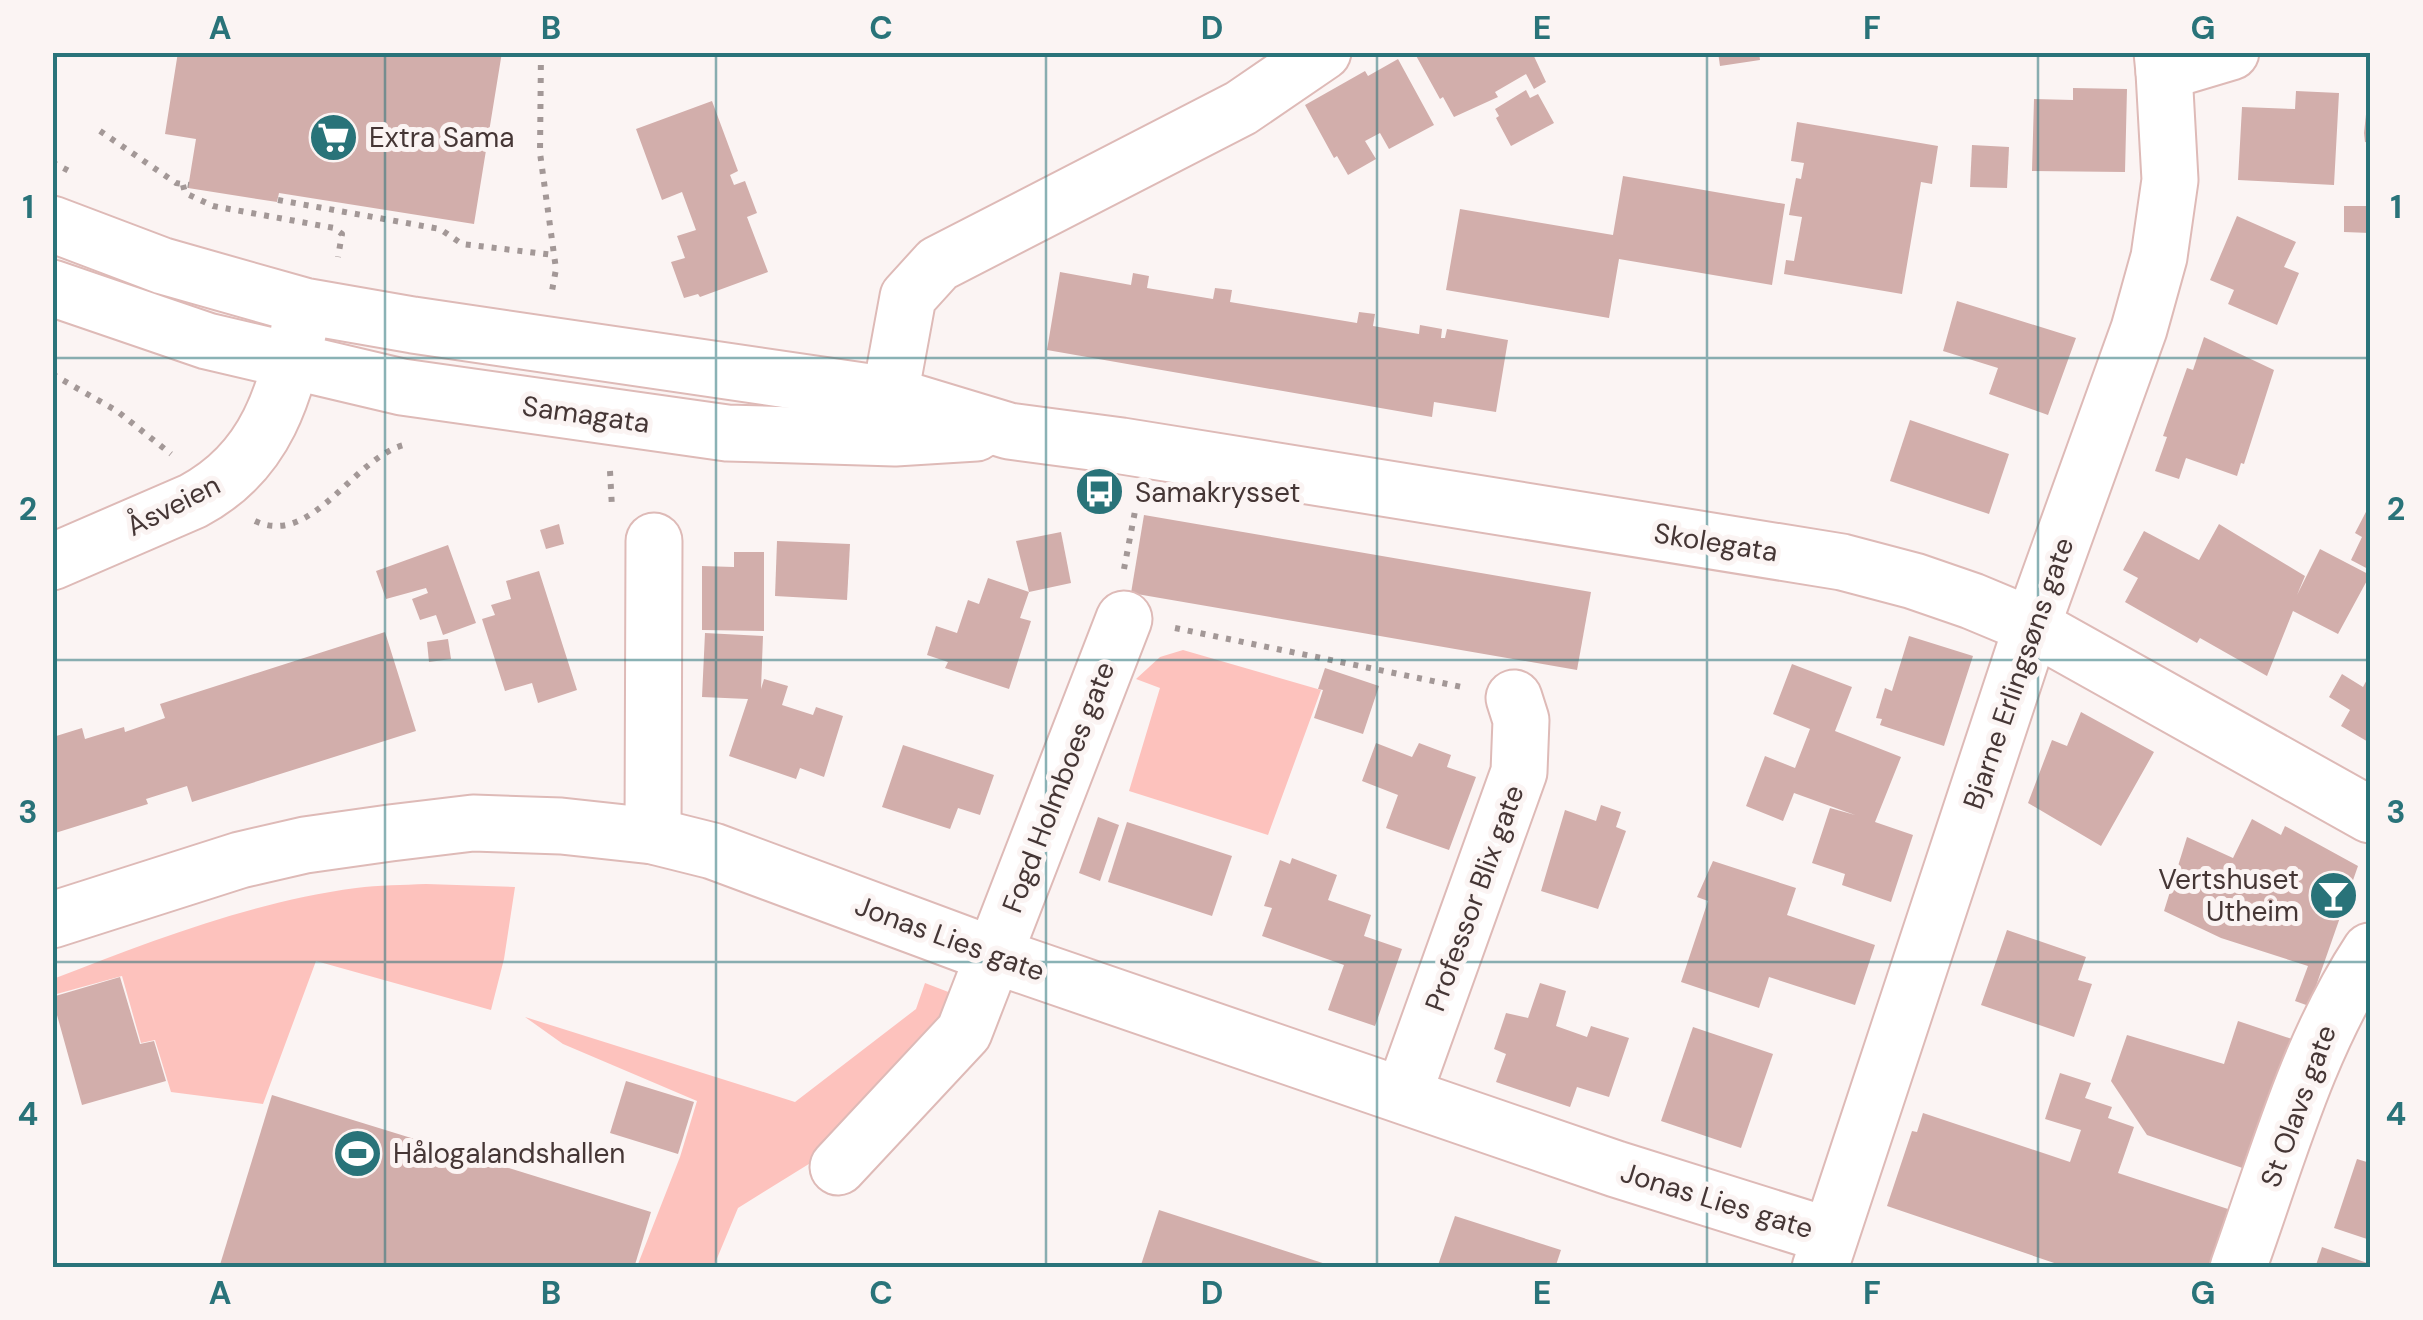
<svg xmlns="http://www.w3.org/2000/svg" width="2423" height="1320" viewBox="0 0 2423 1320" font-family="'DM Sans',sans-serif">
	<rect width="100%" height="100%" fill="#fbf4f3"/>
	<g fill="#fdc2bd">
		<polygon points="1183,650 1321,690 1268,835 1129,791 1160,688 1136,679 1160,657"/>
		<path d="M 426,884 L 515,887 L 504,959 L 491,1010 L 316,961 L 263,1104 L 171,1092 L 155,1040 L 141,1043 L 122,976 L 53,995 L 53,979 C 151,941 251,902 356,888 C 379,885 403,885 426,884 Z"/>
		<polygon points="925,983 951,993 961,1004 825,1154 738,1208 713,1268 649,1268 638,1264 680,1157 697,1101 563,1044 525,1017 795,1102 916,1009"/>
	</g>
	<g fill="#d2aeab">
		<polygon points="178,52 502,52 474,224 279,193 277,202 188,188 196,139 165,134"/>
		<polygon points="1414,52 1532,52 1546,82 1534,89 1526,74 1495,92 1498,97 1454,117 1443,97 1440,99"/>
		<polygon points="1718,52 1759,52 1760,60 1720,66"/>
		<polygon points="1398,59 1434,125 1389,149 1380,133 1365,141 1376,159 1348,175 1337,156 1334,158 1305,105 1365,71 1368,76"/>
		<polygon points="2073,88 2127,89 2125,172 2032,171 2034,99 2073,100"/>
		<polygon points="1526,90 1530,98 1538,94 1554,123 1511,146 1496,118 1499,116 1495,109"/>
		<polygon points="2296,91 2339,93 2334,185 2238,180 2242,107 2295,109"/>
		<polygon points="2368,96 2370,96 2370,143 2365,142 2364,133"/>
		<polygon points="712,101 738,171 730,175 734,185 745,181 757,213 747,217 768,272 700,297 698,294 684,298 671,262 685,258 677,236 696,230 682,192 662,200 636,129"/>
		<polygon points="1797,122 1938,146 1932,184 1921,182 1902,294 1784,274 1786,260 1794,261 1802,217 1789,215 1796,178 1801,179 1804,163 1791,161"/>
		<polygon points="1972,145 2009,147 2007,188 1970,187"/>
		<polygon points="1623,176 1785,204 1772,285 1619,259 1609,318 1446,290 1460,209 1613,235"/>
		<polygon points="2344,206 2370,206 2370,233 2344,232"/>
		<polygon points="2237,216 2296,242 2284,267 2299,273 2277,325 2228,304 2234,290 2210,280"/>
		<polygon points="1060,272 1131,285 1133,273 1149,276 1147,288 1213,299 1215,288 1232,290 1230,302 1357,323 1359,312 1375,314 1373,326 1419,334 1420,325 1442,329 1441,338 1445,338 1447,329 1508,340 1496,412 1434,402 1432,417 1047,350"/>
		<polygon points="1957,301 2076,338 2048,415 1989,394 1998,368 1943,351"/>
		<polygon points="2204,337 2274,370 2244,464 2241,463 2237,476 2186,458 2179,479 2155,471 2167,437 2163,436 2187,368 2193,370"/>
		<polygon points="1910,420 2009,454 1989,514 1890,481"/>
		<polygon points="2368,508 2370,509 2370,570 2351,560 2362,537 2355,533"/>
		<polygon points="1144,515 1591,592 1577,670 1131,593"/>
		<polygon points="559,524 564,544 546,549 540,530"/>
		<polygon points="2219,524 2305,576 2297,595 2320,549 2370,575 2338,634 2293,611 2267,676 2200,638 2197,643 2125,602 2138,578 2123,570 2144,531 2199,560"/>
		<polygon points="1061,532 1071,583 1029,592 1016,541"/>
		<polygon points="777,541 850,544 847,600 775,596"/>
		<polygon points="448,545 476,623 443,635 436,615 420,620 412,599 428,593 426,588 386,599 376,571"/>
		<polygon points="734,552 764,552 764,631 702,630 702,566 734,567"/>
		<polygon points="539,571 577,690 538,703 532,683 505,691 482,619 495,615 491,605 511,599 506,581"/>
		<polygon points="988,578 1029,592 1020,618 1031,621 1009,689 945,668 948,662 927,655 936,626 957,633 968,600 979,604"/>
		<polygon points="385,632 416,731 192,802 187,786 146,799 148,804 52,834 52,750 56,749 53,737 82,728 85,739 124,727 125,732 165,718 160,704"/>
		<polygon points="705,633 763,636 761,689 764,679 788,686 782,705 813,715 816,707 843,716 824,777 800,768 796,779 729,756 748,699 702,697"/>
		<polygon points="1909,636 1973,656 1944,746 1880,725 1882,719 1876,718 1885,688 1892,691"/>
		<polygon points="448,639 451,659 429,662 427,642"/>
		<polygon points="1792,664 1852,687 1835,731 1901,757 1875,822 1913,835 1891,902 1842,885 1845,874 1812,863 1830,808 1855,815 1794,793 1783,821 1746,806 1765,756 1795,768 1810,729 1773,714"/>
		<polygon points="1325,668 1379,686 1363,734 1314,718 1323,690 1318,689"/>
		<polygon points="2342,674 2363,687 2370,674 2370,743 2341,726 2350,710 2329,697"/>
		<polygon points="2081,712 2154,752 2101,846 2028,803 2052,740 2067,746"/>
		<polygon points="1376,743 1412,757 1419,743 1451,755 1447,767 1476,777 1449,850 1386,828 1398,795 1362,781"/>
		<polygon points="903,745 994,775 980,815 958,808 950,829 882,807"/>
		<polygon points="1601,805 1621,812 1616,827 1626,831 1598,909 1541,891 1565,810 1596,821"/>
		<polygon points="1098,817 1119,825 1100,881 1079,873"/>
		<polygon points="2252,819 2281,835 2285,826 2358,866 2309,1006 2295,1001 2308,966 2221,938 2164,911 2187,837 2233,858"/>
		<polygon points="1127,822 1232,856 1212,916 1108,882"/>
		<polygon points="1292,858 1337,875 1328,900 1371,915 1364,936 1402,949 1375,1026 1328,1010 1344,965 1262,936 1272,908 1264,906 1280,860 1290,864"/>
		<polygon points="1713,861 1796,888 1787,915 1875,945 1855,1005 1769,977 1759,1008 1681,982 1708,901 1697,897"/>
		<polygon points="2007,930 2086,957 2078,980 2092,984 2074,1037 1981,1005"/>
		<polygon points="120,977 140,1044 154,1041 166,1081 82,1105 52,997"/>
		<polygon points="1540,983 1566,991 1556,1026 1587,1037 1591,1026 1629,1038 1609,1097 1577,1087 1570,1107 1496,1082 1506,1054 1494,1049 1506,1013 1528,1018"/>
		<polygon points="2238,1021 2301,1042 2254,1172 2147,1135 2111,1081 2127,1035 2224,1064"/>
		<polygon points="1693,1027 1773,1054 1741,1148 1661,1121"/>
		<polygon points="2060,1073 2091,1083 2085,1098 2112,1107 2108,1118 2134,1127 2118,1173 2228,1209 2208,1268 2069,1268 1887,1206 1912,1131 1917,1132 1923,1113 2070,1162 2081,1130 2045,1119"/>
		<polygon points="626,1081 694,1102 678,1154 610,1133"/>
		<polygon points="272,1095 651,1212 634,1268 219,1268"/>
		<polygon points="2357,1159 2370,1163 2370,1240 2334,1228"/>
		<polygon points="1159,1210 1335,1267 1335,1268 1140,1268"/>
		<polygon points="1455,1216 1561,1250 1555,1268 1437,1268"/>
		<polygon points="2322,1247 2370,1264 2370,1268 2315,1268"/>
	</g>
	<g fill="none" stroke-linecap="round" stroke-linejoin="round">
		<defs>
			<g id="minor">
				<polyline points="2162,52 2164,72 2231,52"/>
				<polyline points="890,395 908,297 938,264 1241,108 1323,52"/>
				<path d="M 52,562 L 193,501 C 268,461 285,393 302,316"/>
				<polyline points="653,836 654,541"/>
				<polyline points="52,920 240,860 305,845 390,833 473,823 561,826 653,836 713,851 993,955 1616,1169 1830,1236"/>
				<polyline points="1403,1095 1519,772 1521,720 1514,698"/>
				<polyline points="838,1167 964,1032 1124,619"/>
				<polyline points="1820,1268 2032,626 2139,329 2159,257 2170,180 2164,72"/>
				<path d="M 2238,1268 C 2277,1160 2307,1047 2370,951"/>
			</g>
			<g id="highway">
				<polyline points="52,224 163,266 304,306 413,325 890,395 1009,431 1122,446 1842,562 1914,581 1972,601 2032,626 2370,815"/>
				<polyline points="52,288 207,341 402,387 727,433 895,438 976,433"/>
			</g>
		</defs>
		<use href="#minor" stroke="#debab7" stroke-width="59"/>
		<use href="#highway" stroke="#debab7" stroke-width="59"/>
		<g stroke="#a39897" stroke-width="6" stroke-dasharray="5 8" stroke-linecap="butt">
			<polyline points="541,52 540,153 556,269 552,291"/>
			<polyline points="100,131 176,183 189,185"/>
			<polyline points="52,162 69,171"/>
			<polyline points="183,185 185,193 213,206 334,228 342,234 338,257"/>
			<polyline points="278,200 440,229 462,244 554,255"/>
			<polyline points="52,374 117,411 171,454"/>
			<polyline points="610,471 612,508"/>
			<path d="M 255,521 C 312,548 353,458 404,445"/>
			<polyline points="1124,569 1136,506"/>
			<polyline points="1175,628 1462,687"/>
		</g>
		<use href="#minor" stroke="#fff" stroke-width="55"/>
		<use href="#highway" stroke="#fff" stroke-width="55"/>
	</g>
	<path fill="none" stroke="#297379" stroke-width="2.5" stroke-opacity="0.55" d="M 385,52 L 385,1268M 716,52 L 716,1268M 1046,52 L 1046,1268M 1377,52 L 1377,1268M 1707,52 L 1707,1268M 2038,52 L 2038,1268M 52,358 L 2370,358M 52,660 L 2370,660M 52,962 L 2370,962"/>
	<defs>
		<symbol id="supermarket-disc" viewBox="-11 -11 22 22"><circle r="9.5" fill="#297379" stroke="#fbf4f3"/><path d="M-6-5.5h2.5l.6 2H6L4.5 2H-2.5L-4.4-4H-6ZM-1.5 3.2a1.3 1.3 0 1 0 .1 0ZM3 3.2a1.3 1.3 0 1 0 .1 0Z" fill="#fff"/></symbol>
		<symbol id="bus-disc" viewBox="-11 -11 22 22"><circle r="9.5" fill="#297379" stroke="#fbf4f3"/><path d="M-5-6H5V4H4V6H2V4H-2V6H-4V4H-5ZM-3.5-4V0h7V-4ZM-3.5 1.2v1.5H-2V1.2ZM2 1.2v1.5H3.5V1.2Z" fill="#fff"/></symbol>
		<symbol id="bar-disc" viewBox="-11 -11 22 22"><circle r="9.5" fill="#297379" stroke="#fbf4f3"/><path d="M-6-5H6L.8 .8V4.5H3.5V6h-7V4.5H-.8V.8Z" fill="#fff"/></symbol>
		<symbol id="stadium-disc" viewBox="-11 -11 22 22"><circle r="9.5" fill="#297379" stroke="#fbf4f3"/><path d="M0-5a6.5 5 0 1 0 0 10a6.5 5 0 1 0 0-10ZM-3.5-1.8h7v3.6h-7Z" fill="#fff"/></symbol>
	</defs>
	<g fill-rule="evenodd">
		<use href="#supermarket-disc" x="306" y="110" width="55" height="55"/>
		<use href="#bus-disc" x="1072" y="464" width="55" height="55"/>
		<use href="#bar-disc" x="2306" y="868" width="55" height="55"/>
		<use href="#stadium-disc" x="330" y="1126" width="55" height="55"/>
	</g>
	<g text-anchor="middle" stroke-width="10" stroke-linejoin="round" paint-order="stroke">
		<g font-size="28" fill="#453635" stroke="#fbf4f3" text-anchor="start">
			<text x="369" y="147">Extra Sama</text>
			<text x="1135" y="502">Samakrysset</text>
			<text x="2299" y="889" text-anchor="end">Vertshuset<tspan x="2299" dy="32">Utheim</tspan></text>
			<text x="393" y="1163">Hålogalandshallen</text>
		</g>
		<g font-size="28" fill="#453635" stroke="#fbf4f3">
			<text transform="translate(586 414) rotate(8)" y="10">Samagata</text>
			<text transform="translate(173 505) rotate(-27)" y="10">Åsveien</text>
			<text transform="translate(1716 542) rotate(9)" y="10">Skolegata</text>
			<text transform="translate(2018 673) rotate(-71)" y="10">Bjarne Erlingsøns gate</text>
			<text transform="translate(1058 787) rotate(-69)" y="10">Fogd Holmboes gate</text>
			<text transform="translate(1474 898) rotate(-70)" y="10">Professor Blix gate</text>
			<text transform="translate(950 938) rotate(20)" y="10">Jonas Lies gate</text>
			<text transform="translate(2298 1106) rotate(-70)" y="10">St Olavs gate</text>
			<text transform="translate(1717 1200) rotate(17)" y="10">Jonas Lies gate</text>
		</g>
	</g>
	<rect width="2423" height="1320" fill="none" stroke="#fbf4f3" stroke-width="110"/>
	<rect x="55" y="55" width="2313" height="1210" fill="none" stroke="#297379" stroke-width="4"/>
	<g font-size="32" text-anchor="middle" font-weight="bold" fill="#297379">
		<text x="220" y="39">A</text>
		<text x="551" y="39">B</text>
		<text x="881" y="39">C</text>
		<text x="1212" y="39">D</text>
		<text x="1542" y="39">E</text>
		<text x="1872" y="39">F</text>
		<text x="2203" y="39">G</text>
		<text x="28" y="218">1</text>
		<text x="2396" y="218">1</text>
		<text x="28" y="520">2</text>
		<text x="2396" y="520">2</text>
		<text x="28" y="823">3</text>
		<text x="2396" y="823">3</text>
		<text x="28" y="1125">4</text>
		<text x="2396" y="1125">4</text>
		<text x="220" y="1304">A</text>
		<text x="551" y="1304">B</text>
		<text x="881" y="1304">C</text>
		<text x="1212" y="1304">D</text>
		<text x="1542" y="1304">E</text>
		<text x="1872" y="1304">F</text>
		<text x="2203" y="1304">G</text>
	</g>
</svg>
